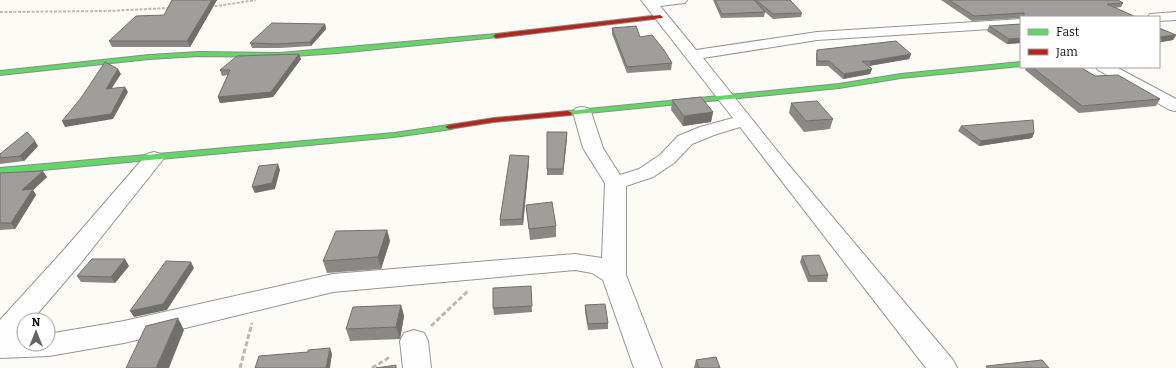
<svg xmlns="http://www.w3.org/2000/svg" width="1176" height="368" viewBox="0 0 1176 368" font-family="Bitter,serif">
	<rect width="100%" height="100%" fill="#fcfbf5"/>
	<g fill="none" stroke-linecap="round" stroke-linejoin="round">
		<defs>
			<g id="street">
				<polygon points="641,0 687,0 685,3 660,6 696,50 817,32 1021,19 1021,27 817,40 703,58 787,163 953,360 957,368 926,368 740,127 714,135 692,144 674,163 653,177 626,186 626,275 662,368 634,368 603,280 592,273 575,270 333,292 124,343 49,356 0,358 0,320 62,252 147,154 154,152 161,154 164,158 161,162 80,264 32,320 24,320 24,329 19,335 24,335 24,344 48,344 48,334 124,321 333,274 575,254 602,258 605,183 583,148 573,112 576,108 582,107 588,108 591,112 603,148 620,175 639,169 660,155 678,136 700,127 733,118"/>
				<polygon points="1176,12 1176,20 1159,21 1159,17 1148,17 1150,14"/>
				<polygon points="1096,67 1116,67 1176,99 1176,111 1170,110 1098,70"/>
				<polygon points="414,330 424,333 428,341 431,368 403,368 400,341 404,333"/>
			</g>
			<g id="fast">
				<polygon points="496,34 499,36 498,37 338,53 280,57 199,56 149,59 0,75 0,71 149,55 199,52 280,53"/>
				<polygon points="1021,62 1021,66 901,78 839,88 568,115 564,113 568,111 839,84 901,74"/>
				<polygon points="449,125 453,127 452,129 394,137 0,174 0,168 394,133"/>
			</g>
			<g id="jam">
				<polygon points="660,15 663,17 662,18 496,38 493,36 496,34"/>
				<polygon points="568,111 572,113 571,115 494,122 449,129 445,127 449,125 494,118"/>
			</g>
		</defs>
		<use href="#street" stroke="#969593" stroke-width="2"/>
		<use href="#fast" stroke="#8c8c89" stroke-width="2"/>
		<use href="#jam" stroke="#8c8c89" stroke-width="2"/>
		<g stroke="#b9b9b8" stroke-width="2" stroke-dasharray="3 1.5" stroke-linecap="butt">
			<polyline points="210,7 256,0"/>
			<polyline points="0,12 108,11 169,8"/>
		</g>
		<g stroke="#b9b9b8" stroke-width="3" stroke-dasharray="5 2.5" stroke-linecap="butt">
			<polyline points="431,326 468,291"/>
			<polyline points="240,368 252,323"/>
			<polyline points="372,368 390,357"/>
		</g>
		<use href="#street" fill="#fffefe" fill-rule="evenodd"/>
		<use href="#fast" fill="#63d668" fill-rule="evenodd"/>
		<use href="#jam" fill="#b3261e" fill-rule="evenodd"/>
	</g>
	<g fill="#8a8884">
		<polygon points="172,0 217,0 190,47 112,47 109,41 164,15"/>
		<polygon points="713,0 790,0 802,13 801,17 773,19 765,12 764,17 721,18"/>
		<polygon points="941,0 1118,0 1123,3 1121,7 1115,8 1136,17 1021,17 1021,18 972,21"/>
		<polygon points="325,24 326,29 311,46 280,48 252,48 250,43"/>
		<polygon points="1021,24 1021,43 1007,44 987,31 989,26"/>
		<polygon points="612,28 640,37 672,63 671,70 627,73 612,34"/>
		<polygon points="1159,28 1176,35 1173,40 1161,42 1160,44 1159,44"/>
		<polygon points="817,50 911,54 909,59 868,66 872,69 870,74 843,79 828,66 816,66 816,55"/>
		<polygon points="301,59 273,97 220,103 218,97 228,75 222,76 220,70"/>
		<polygon points="1026,67 1080,67 1095,76 1160,99 1156,106 1079,113 1025,70"/>
		<polygon points="672,100 713,112 711,122 683,126 671,110"/>
		<polygon points="791,103 833,119 830,129 804,132 789,113"/>
		<polygon points="961,126 1034,133 1032,138 979,146 958,131"/>
		<polygon points="547,132 567,138 563,175 547,175"/>
		<polygon points="38,146 24,161 0,164 0,154"/>
		<polygon points="529,162 523,225 500,226 500,220"/>
		<polygon points="0,173 47,177 33,190 36,195 15,229 0,230"/>
		<polygon points="526,205 556,226 556,237 530,240"/>
		<polygon points="387,230 390,241 381,269 327,273 323,261"/>
		<polygon points="802,256 828,275 827,282 808,282 800,262"/>
		<polygon points="129,266 115,283 81,282 77,276"/>
		<polygon points="531,286 532,312 494,315 493,308"/>
		<polygon points="401,305 404,316 400,339 350,341 346,329"/>
		<polygon points="585,305 608,323 608,329 588,330 585,312"/>
		<polygon points="696,360 720,368 694,368"/>
	</g>
	<g fill="#706f6c">
		<polygon points="212,0 217,0 190,47 187,41"/>
		<polygon points="325,24 326,29 311,46 310,42"/>
		<polygon points="1176,35 1173,40 1161,42 1163,39 1160,37"/>
		<polygon points="1021,38 1021,43 1007,44 1009,39"/>
		<polygon points="299,54 301,59 273,97 220,103 218,97"/>
		<polygon points="911,54 909,59 869,66 871,61"/>
		<polygon points="118,69 121,74 108,94 106,89"/>
		<polygon points="872,69 870,74 843,79 844,74"/>
		<polygon points="125,87 128,92 113,119 65,127 62,121"/>
		<polygon points="713,112 711,122 683,126 684,116"/>
		<polygon points="567,132 567,138 563,175 563,169"/>
		<polygon points="1034,133 1032,138 979,146 981,141"/>
		<polygon points="35,141 38,146 24,161 20,156"/>
		<polygon points="529,156 529,162 523,225 522,219"/>
		<polygon points="278,164 280,170 275,189 255,193 252,187"/>
		<polygon points="43,171 47,177 33,190 36,195 15,229 11,223 22,190"/>
		<polygon points="387,230 390,241 381,269 378,257"/>
		<polygon points="125,259 129,266 115,283 111,277"/>
		<polygon points="191,262 194,268 167,310 134,317 130,311"/>
		<polygon points="401,305 404,316 400,339 396,327"/>
		<polygon points="178,318 184,330 169,368 156,368"/>
		<polygon points="330,348 332,354 330,368 326,368"/>
	</g>
	<g fill="#a09e9a" stroke="#706f6c">
		<polygon points="172,0 212,0 187,41 109,41 136,16 164,15"/>
		<polygon points="715,0 754,0 765,12 722,14"/>
		<polygon points="756,0 790,0 802,13 773,14"/>
		<polygon points="949,0 1118,0 1123,3 1107,4 1136,17 1024,17 1024,13 974,16"/>
		<polygon points="272,23 325,24 310,42 278,44 250,43"/>
		<polygon points="1021,24 1021,38 1009,39 989,26"/>
		<polygon points="636,26 640,37 652,35 664,50 672,63 627,67 612,28"/>
		<polygon points="1159,28 1176,35 1160,37 1163,39 1159,39"/>
		<polygon points="896,41 911,54 871,61 862,61 872,69 844,74 829,61 817,61 817,50"/>
		<polygon points="299,54 271,92 218,97 230,70 220,70 237,56"/>
		<polygon points="105,62 118,69 106,89 125,87 111,114 62,121 81,98"/>
		<polygon points="1032,67 1080,67 1095,76 1118,75 1160,99 1082,106"/>
		<polygon points="701,97 713,112 684,116 672,100"/>
		<polygon points="817,101 833,119 806,121 791,103"/>
		<polygon points="1033,120 1034,133 981,141 961,126"/>
		<polygon points="27,132 35,141 20,156 0,158 0,154"/>
		<polygon points="547,132 567,132 563,169 547,169"/>
		<polygon points="510,155 529,156 522,219 500,220"/>
		<polygon points="278,164 272,183 252,187 259,166"/>
		<polygon points="43,171 22,190 33,189 11,223 0,223 0,173"/>
		<polygon points="552,202 556,226 529,229 526,205"/>
		<polygon points="387,230 378,257 323,261 336,231"/>
		<polygon points="819,255 828,275 810,276 802,256"/>
		<polygon points="92,259 125,259 111,277 77,276"/>
		<polygon points="166,261 191,262 163,304 130,311"/>
		<polygon points="531,286 532,306 493,308 493,288"/>
		<polygon points="605,304 608,323 588,324 585,305"/>
		<polygon points="401,305 396,327 346,329 353,307"/>
		<polygon points="178,318 156,368 126,368 146,326"/>
		<polygon points="330,348 326,368 255,368 259,356 308,352 308,350"/>
		<polygon points="716,357 720,368 699,368 696,360"/>
		<polygon points="1042,360 1049,368 987,368 986,366"/>
		<polygon points="396,365 396,368 376,368"/>
	</g>
	<rect x="1020" y="16" width="140" height="52" fill="#ffffff" stroke="#9f9f9f"/>
	<rect x="1028" y="29" width="20" height="6" fill="#63d668" stroke="#9f9f9f"/>
	<text x="1056" y="36" font-size="12" fill="#0f0f0f">Fast</text>
	<rect x="1028" y="49" width="20" height="6" fill="#b3261e" stroke="#9f9f9f"/>
	<text x="1056" y="56" font-size="12" fill="#0f0f0f">Jam</text>
	<g transform="translate(36 332)"><circle r="19" fill="#ffffff" stroke="#9f9f9f"/>
	<path d="M0-3L7 15L0 10L-7 15Z" fill="#626260"/>
	<text y="-6" font-size="11" font-weight="bold" text-anchor="middle" fill="#0f0f0f">N</text>
	</g>
</svg>
